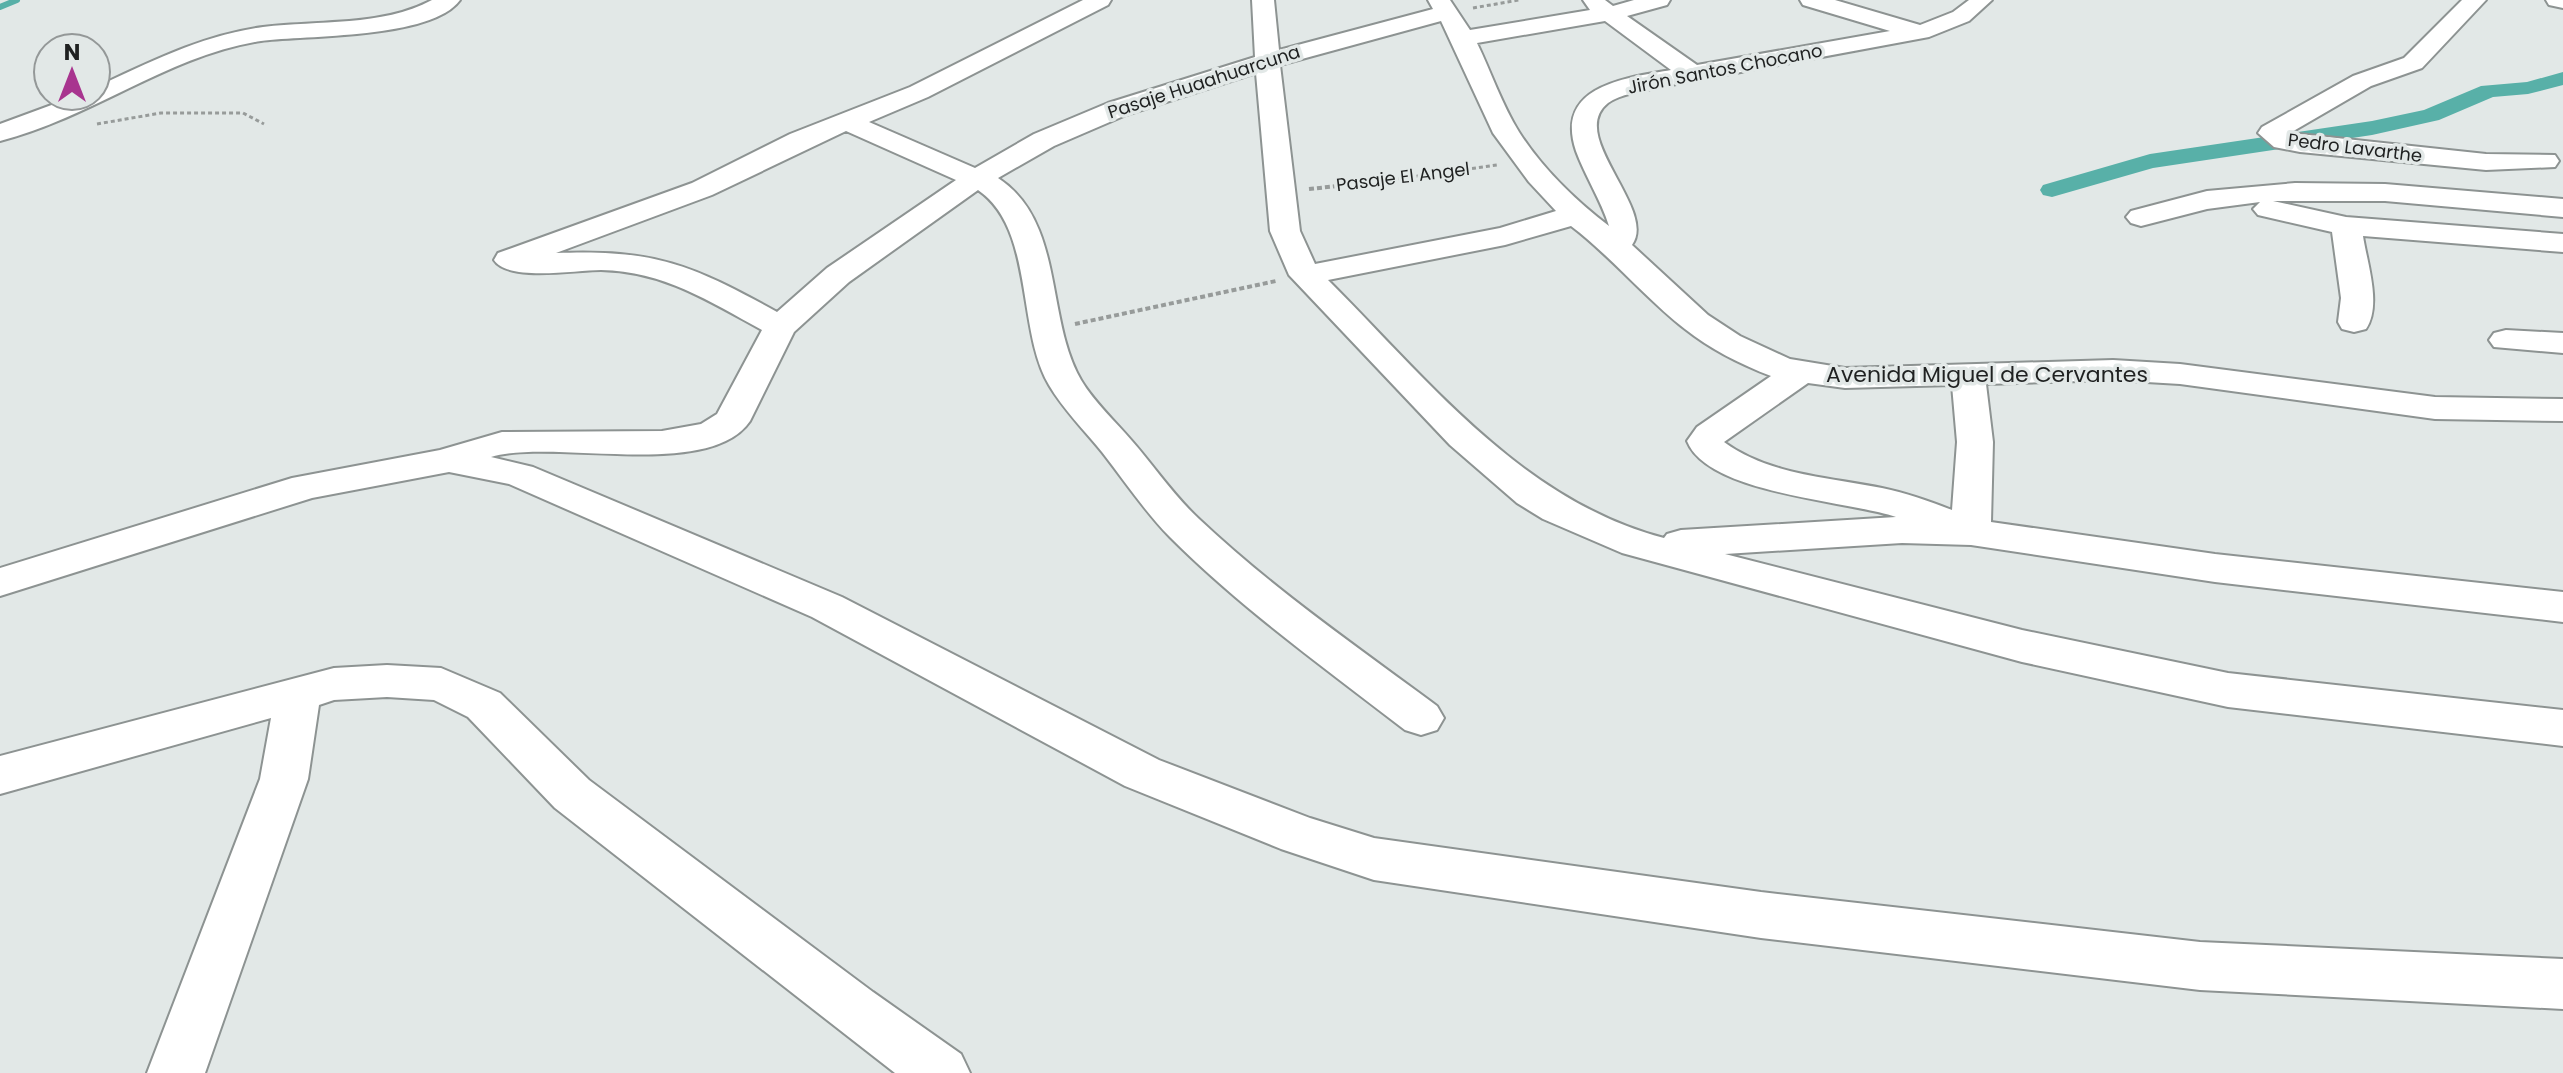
<svg xmlns="http://www.w3.org/2000/svg" width="2563" height="1073" viewBox="0 0 2563 1073" font-family="Poppins,sans-serif">
	<rect width="100%" height="100%" fill="#e2e8e7"/>
	<g fill="none" stroke-linecap="round" stroke-linejoin="round">
		<polyline stroke="#58b0a8" stroke-width="6" points="0,7 17,0"/>
		<polygon fill="#58b0a8" fill-rule="evenodd" points="2563,72 2563,85 2528,94 2493,97 2439,120 2372,135 2153,168 2052,197 2043,195 2040,190 2043,185 2150,154 2372,121 2424,110 2481,86 2527,82"/>
		<defs>
			<g id="minor">
				<path d="M 432,0 L 460,0 C 432,39 306,35 261,41 C 169,55 91,118 0,141 L 0,124 L 76,96 L 96,96 L 96,87 C 150,62 203,35 263,27 C 319,20 381,27 432,0 Z"/>
				<path d="M 1083,0 L 1111,0 L 1108,5 L 928,97 L 869,122 L 975,168 L 1034,134 L 1108,103 L 1255,57 L 1252,0 L 1274,0 L 1279,50 L 1433,9 L 1428,0 L 1450,0 L 1470,30 L 1590,10 L 1583,0 L 1605,0 L 1613,6 L 1634,0 L 1670,0 L 1667,5 L 1627,16 L 1697,65 L 1890,31 L 1803,5 L 1800,0 L 1835,0 L 1920,25 L 1953,12 L 1969,0 L 1992,0 L 1969,21 L 1929,37 L 1655,88 C 1641,92 1620,94 1608,103 C 1566,136 1658,209 1632,245 L 1708,315 L 1740,336 L 1790,359 L 1845,368 L 2113,360 L 2180,364 L 2435,397 L 2563,399 L 2563,421 L 2435,419 L 2180,384 L 2113,380 L 1986,384 L 1993,442 L 1991,522 L 2215,554 L 2563,592 L 2563,622 L 2215,582 L 1971,545 L 1902,543 L 1725,554 L 2022,630 L 2228,673 L 2563,710 L 2563,746 L 2228,707 L 2022,662 L 1622,553 L 1543,519 L 1517,503 L 1450,445 L 1289,275 L 1270,231 L 1256,73 L 1126,115 L 1054,146 L 998,178 C 1065,222 1045,318 1081,380 C 1094,402 1116,422 1132,441 C 1154,466 1174,496 1199,519 C 1272,588 1356,646 1437,706 L 1444,718 L 1437,730 L 1421,735 L 1405,730 C 1325,668 1242,609 1170,537 C 1145,512 1124,480 1102,452 C 1085,431 1063,409 1049,385 C 1016,329 1035,229 978,190 L 849,282 L 794,332 L 750,421 C 709,481 553,438 491,457 L 533,467 L 842,597 L 1159,760 L 1310,818 L 1374,838 L 1761,892 L 2200,942 L 2563,959 L 2563,1009 L 2200,990 L 1761,938 L 1374,880 L 1281,849 L 1125,786 L 812,617 L 509,484 L 449,472 L 312,498 L 0,596 L 0,568 L 292,478 L 440,450 L 502,432 L 662,431 L 701,424 L 717,414 L 762,330 C 709,301 663,271 601,270 C 576,270 508,282 494,260 L 498,253 L 692,183 L 790,134 L 910,87 ZM 1441,21 L 1493,133 L 1529,182 L 1556,211 L 1500,228 L 1315,264 L 1300,231 L 1280,65 ZM 1605,21 L 1671,70 C 1625,78 1554,86 1576,151 C 1585,176 1601,200 1609,226 C 1575,200 1542,168 1519,132 C 1502,105 1491,72 1477,43 ZM 846,131 L 956,180 L 827,268 L 777,312 C 692,265 655,249 556,253 L 712,195 ZM 1571,226 C 1612,257 1645,298 1685,329 C 1710,349 1742,365 1771,376 L 1697,427 L 1687,441 C 1708,494 1845,500 1896,517 L 1681,530 L 1667,534 L 1664,538 C 1522,501 1427,379 1328,280 L 1505,245 ZM 1808,383 L 1845,388 L 1952,385 L 1957,442 L 1952,510 C 1929,501 1906,493 1882,488 C 1829,477 1769,475 1724,442 Z"/>
				<polygon points="2462,0 2486,0 2422,68 2371,86 2290,133 2486,154 2555,155 2559,161 2555,167 2486,170 2300,152 2274,147 2258,133 2262,127 2353,76 2404,58"/>
				<polygon points="2546,0 2563,0 2563,8 2549,5"/>
				<path d="M 2295,183 L 2385,184 L 2563,199 L 2563,217 L 2385,201 L 2273,201 L 2346,217 L 2563,234 L 2563,252 L 2363,236 C 2367,263 2382,305 2366,329 L 2354,332 L 2342,329 L 2338,322 L 2341,298 L 2332,232 L 2258,215 L 2253,209 L 2260,202 L 2207,209 L 2141,226 L 2131,223 L 2126,217 L 2131,211 L 2207,191 Z"/>
				<polygon points="2506,330 2563,333 2563,353 2494,347 2489,340 2494,333"/>
				<polygon points="387,665 441,668 500,693 589,780 873,992 961,1054 970,1073 895,1073 555,808 468,717 434,700 387,697 334,700 319,705 308,779 205,1073 147,1073 260,779 271,718 0,794 0,756 334,668"/>
			</g>
		</defs>
		<use href="#minor" stroke="#8d9392" stroke-width="4"/>
		<g stroke="#979b9a" stroke-width="3" stroke-dasharray="4 3" stroke-linecap="butt">
			<polyline points="1473,8 1519,0"/>
			<polyline points="97,124 161,113 243,113 264,124"/>
			<polyline points="1368,183 1497,165"/>
		</g>
		<g stroke="#979b9a" stroke-width="4" stroke-dasharray="5 3" stroke-linecap="butt">
			<polyline points="1309,189 1386,181"/>
			<polyline points="1075,324 1276,281"/>
		</g>
		<use href="#minor" fill="#fff" fill-rule="evenodd"/>
	</g>
	<g text-anchor="middle" stroke-width="7" stroke-linejoin="round" paint-order="stroke">
		<g font-size="18" fill="#1f2121" stroke="#e2e8e7">
			<text transform="translate(1725 69) rotate(-11)" y="6">Jirón Santos Chocano</text>
			<text transform="translate(1204 82) rotate(-18)" y="6">Pasaje Huaahuarcuna</text>
			<text transform="translate(2355 148) rotate(7)" y="6">Pedro Lavarthe</text>
			<text transform="translate(1403 177) rotate(-7)" y="6">Pasaje El Angel</text>
		</g>
		<g font-size="22" fill="#1f2121" stroke="#e2e8e7">
			<text x="1987" y="382">Avenida Miguel de Cervantes</text>
		</g>
	</g>
	<g transform="translate(72 72)"><circle r="38" fill="#e2e8e7" stroke="#949898" stroke-width="2"/>
	<path d="M0-6L14 30L0 20L-14 30Z" fill="#a8358f"/>
	<text y="-12" font-size="22" font-weight="bold" text-anchor="middle" fill="#1f2121">N</text>
	</g>
</svg>
